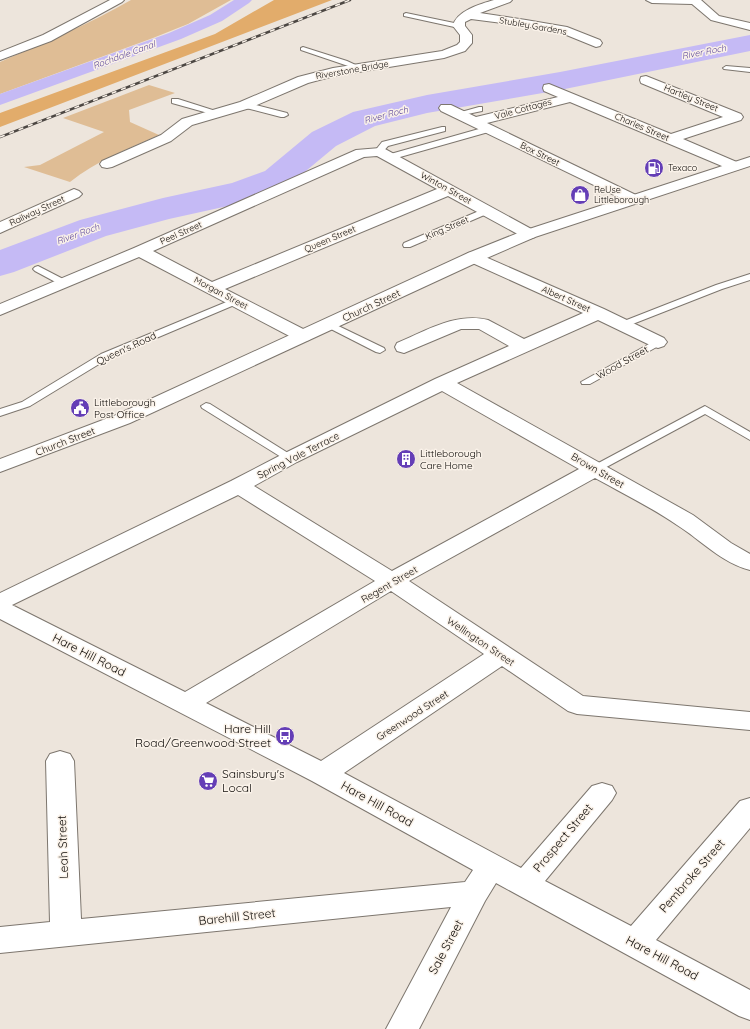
<svg xmlns="http://www.w3.org/2000/svg" width="750" height="1029" viewBox="0 0 750 1029" font-family="Quicksand,sans-serif">
	<rect width="100%" height="100%" fill="#ede5dc"/>
	<g fill="#dfbd95">
		<path d="M 131,0 L 231,0 L 188,24 L 153,38 L 0,94 L 0,62 C 44,43 89,24 131,0 Z"/>
		<path d="M 149,85 L 175,93 L 129,110 L 130,122 L 159,135 C 128,149 96,161 70,182 L 24,167 L 40,165 L 104,132 L 63,118 Z"/>
	</g>
	<polygon fill="#e2ac6b" points="274,0 332,0 0,127 0,113 215,34"/>
	<g fill="none" stroke-linecap="round" stroke-linejoin="round">
		<polygon fill="#c5baf5" fill-rule="evenodd" points="234,0 252,0 249,3 222,21 181,39 0,105 0,94 169,33 210,15"/>
		<polygon fill="#c5baf5" fill-rule="evenodd" points="750,35 750,51 560,90 427,113 375,126 336,146 289,185 255,200 169,219 106,236 14,272 0,276 0,250 80,220 163,198 232,183 265,171 312,132 353,112 427,95 560,72"/>
		<defs>
			<g id="service">
				<polygon points="406,13 459,24 462,26 459,28 404,16 404,14"/>
				<polygon points="303,47 347,61 362,68 357,69 301,50 301,48"/>
				<polygon points="726,66 750,68 750,72 724,69 723,68"/>
				<polygon points="172,99 178,99 222,113 218,115 215,115 172,103"/>
				<polygon points="242,103 248,103 287,113 288,115 284,117 281,117 242,107"/>
				<polygon points="479,107 482,107 482,111 458,116 454,114"/>
				<polygon points="442,127 445,127 445,131 388,146 381,154 375,154 374,152 382,142"/>
				<polygon points="486,127 489,127 493,129 492,131 393,159 390,159 386,157 387,155"/>
				<polygon points="486,208 489,209 490,211 489,213 410,247 404,247 403,245 404,243"/>
				<polygon points="38,266 67,281 69,283 64,286 61,285 35,271 33,269 35,267"/>
				<polygon points="750,274 750,280 722,289 625,327 619,327 617,325 619,323 716,285"/>
				<polygon points="236,298 241,301 239,303 109,358 30,406 0,416 0,409 22,402 101,354"/>
				<polygon points="328,321 384,348 385,350 380,353 376,352 325,326 323,324"/>
				<polygon points="658,339 662,340 663,342 662,344 590,384 582,384 581,382"/>
				<polygon points="206,403 210,404 296,458 294,460 286,460 202,408 201,406"/>
				<polygon points="705,406 750,432 750,440 705,414 599,471 591,471 589,469 591,467"/>
			</g>
			<g id="minor">
				<path d="M 494,0 L 512,0 L 510,2 L 480,13 L 526,20 L 567,27 L 600,40 L 602,43 L 600,46 L 596,47 L 564,34 L 526,26 L 471,19 L 465,22 L 465,26 L 472,35 L 472,43 L 465,51 L 444,58 L 334,76 L 308,83 L 250,108 L 192,125 L 171,141 L 112,167 L 107,168 L 102,167 L 100,164 L 102,161 L 161,135 L 182,119 L 240,102 L 298,77 L 333,68 L 442,51 L 457,45 L 460,42 L 460,35 L 453,26 C 456,11 480,4 494,0 Z"/>
				<polygon points="646,0 701,0 719,16 750,23 750,30 711,20 692,4 652,3"/>
				<polygon points="646,76 741,114 743,117 741,120 683,139 739,163 741,166 739,169 734,170 729,169 570,102 487,123 638,196 641,199 638,202 633,204 441,111 439,108 441,105 451,105 476,117 558,97 544,91 543,88 544,85 549,84 671,134 723,117 641,83 640,80 641,77"/>
				<path d="M 380,148 L 385,149 L 535,231 L 537,234 L 535,237 L 529,239 L 523,237 L 448,196 L 225,289 L 309,332 L 312,336 L 309,340 L 303,341 L 297,340 L 139,257 L 0,315 L 0,304 L 134,248 L 356,150 ZM 377,156 L 437,189 L 212,282 L 153,251 L 364,157 Z"/>
				<polygon points="74,189 79,191 82,194 79,197 0,233 0,222"/>
				<path d="M 474,252 L 604,309 L 664,338 L 667,342 L 664,346 L 658,348 L 652,346 L 598,320 L 457,383 L 693,515 L 731,543 L 750,554 L 750,570 C 722,563 701,540 677,525 C 651,507 622,493 595,478 L 409,581 L 583,696 L 750,712 L 750,730 L 577,714 L 568,711 L 502,666 L 344,773 L 521,868 L 592,786 L 602,783 L 612,786 L 616,793 L 612,800 L 545,881 L 631,926 L 740,801 L 750,798 L 750,828 L 656,940 L 750,990 L 750,1020 L 739,1016 L 496,883 L 485,901 L 419,1029 L 386,1029 L 451,907 L 0,953 L 0,927 L 50,922 L 46,761 L 50,754 L 60,751 L 70,754 L 74,761 L 81,919 L 465,882 L 473,870 L 312,781 L 0,619 L 0,593 L 231,481 L 283,454 L 435,379 L 509,346 L 479,329 L 461,329 L 404,353 L 397,351 L 395,347 L 397,343 C 426,331 456,312 488,320 L 524,339 L 583,313 L 468,261 L 466,257 L 468,253 ZM 442,391 L 579,469 L 392,571 L 254,486 L 297,462 ZM 238,495 L 375,581 L 185,692 L 12,605 ZM 391,591 L 484,654 L 321,761 L 206,703 Z"/>
			</g>
			<polygon id="secondary" points="110,0 124,0 122,2 51,41 0,60 0,52 43,35"/>
			<polygon id="trunk" points="750,157 750,166 535,237 480,261 130,423 0,472 0,459 116,415 468,253 523,231"/>
		</defs>
		<use href="#service" stroke="#7d766e" stroke-width="2"/>
		<use href="#minor" stroke="#7d766e" stroke-width="2"/>
		<use href="#secondary" stroke="#7d766e" stroke-width="2"/>
		<use href="#trunk" stroke="#7d766e" stroke-width="2"/>
		<use href="#service" fill="#fff" fill-rule="evenodd"/>
		<use href="#minor" fill="#fff" fill-rule="evenodd"/>
		<use href="#secondary" fill="#fff" fill-rule="evenodd"/>
		<use href="#trunk" fill="#fff" fill-rule="evenodd"/>
		<defs>
			<polyline id="rail" points="0,137 350,0"/>
		</defs>
		<use href="#rail" stroke="#4c4743" stroke-width="2.5"/>
		<use href="#rail" stroke="#faf2e9" stroke-width="1.5" stroke-dasharray="5" stroke-linecap="butt"/>
	</g>
	<defs>
		<symbol id="fuel-disc" viewBox="-11 -11 22 22"><circle r="9.5" fill="#643eb6" stroke="#faf2e9"/><path d="M-5.5-6h7V0h2V4h1.3V-2.5L3-4.5l.8-.8L6-3V5H2.5V1h-1V6h-7ZM-4.2-4.7v3.2H.2V-4.7Z" fill="#fff"/></symbol>
		<symbol id="shop-disc" viewBox="-11 -11 22 22"><circle r="9.5" fill="#643eb6" stroke="#faf2e9"/><path d="M-5-2.5h2.3a2.7 3.5 0 0 1 5.4 0H5L5.5 6h-11ZM-1.5-2.5h3a1.5 2.3 0 0 0-3 0Z" fill="#fff"/></symbol>
		<symbol id="civic-disc" viewBox="-11 -11 22 22"><circle r="9.5" fill="#643eb6" stroke="#faf2e9"/><path d="M-.6-6.5H3V-4.5H.6V-3L4-1V1h2V6H-6V1h2V-1L-.6-3ZM-1.2 2.5V6h2.4V2.5Z" fill="#fff"/></symbol>
		<symbol id="building-disc" viewBox="-11 -11 22 22"><circle r="9.5" fill="#643eb6" stroke="#faf2e9"/><path d="M-4-6H4V6H1V3H-1V6H-4ZM-2.5-4.3h1.7v1.8h-1.7ZM.8-4.3h1.7v1.8H.8ZM-2.5-1h1.7V.8h-1.7ZM.8-1h1.7V.8H.8Z" fill="#fff"/></symbol>
		<symbol id="bus-disc" viewBox="-11 -11 22 22"><circle r="9.5" fill="#643eb6" stroke="#faf2e9"/><path d="M-5-6H5V4H4V6H2V4H-2V6H-4V4H-5ZM-3.5-4V0h7V-4ZM-3.5 1.2v1.5H-2V1.2ZM2 1.2v1.5H3.5V1.2Z" fill="#fff"/></symbol>
		<symbol id="supermarket-disc" viewBox="-11 -11 22 22"><circle r="9.5" fill="#643eb6" stroke="#faf2e9"/><path d="M-6-5.5h2.5l.6 2H6L4.5 2H-2.5L-4.4-4H-6ZM-1.5 3.2a1.3 1.3 0 1 0 .1 0ZM3 3.2a1.3 1.3 0 1 0 .1 0Z" fill="#fff"/></symbol>
	</defs>
	<g fill-rule="evenodd">
		<use href="#fuel-disc" x="643" y="157" width="22" height="22"/>
		<use href="#shop-disc" x="569" y="184" width="22" height="22"/>
		<use href="#civic-disc" x="69" y="397" width="22" height="22"/>
		<use href="#building-disc" x="395" y="448" width="22" height="22"/>
		<use href="#bus-disc" x="274" y="725" width="22" height="22"/>
		<use href="#supermarket-disc" x="197" y="770" width="22" height="22"/>
	</g>
	<g text-anchor="middle" stroke-width="3" stroke-linejoin="round" paint-order="stroke">
		<g font-size="9" fill="#0f0c09" stroke="#faf2e9">
			<text transform="translate(533 26) rotate(10)" y="3">Stubley Gardens</text>
			<text transform="translate(352 70) rotate(-10)" y="3">Riverstone Bridge</text>
			<text transform="translate(691 98) rotate(22)" y="3">Hartley Street</text>
			<text transform="translate(523 109) rotate(-15)" y="3">Vale Cottages</text>
			<text transform="translate(642 127) rotate(23)" y="3">Charles Street</text>
			<text transform="translate(540 154) rotate(26)" y="3">Box Street</text>
			<text transform="translate(446 188) rotate(29)" y="3">Winton Street</text>
			<text transform="translate(37 211) rotate(-25)" y="3">Railway Street</text>
			<text transform="translate(447 228) rotate(-23)" y="3">King Street</text>
			<text transform="translate(181 233) rotate(-24)" y="3">Peel Street</text>
			<text transform="translate(330 239) rotate(-23)" y="3">Queen Street</text>
			<text transform="translate(221 293) rotate(28)" y="3">Morgan Street</text>
			<text transform="translate(566 299) rotate(24)" y="3">Albert Street</text>
		</g>
		<g font-size="9" font-style="italic" fill="#5b459a" stroke="#faf2e9">
			<text transform="translate(704 52) rotate(-11)" y="3">River Roch</text>
			<text transform="translate(124 55) rotate(-20)" y="3">Rochdale Canal</text>
			<text transform="translate(386 115) rotate(-15)" y="3">River Roch</text>
			<text transform="translate(78 234) rotate(-20)" y="3">River Roch</text>
		</g>
		<g font-size="9" fill="#0f0c09" stroke="#faf2e9" text-anchor="start">
			<text x="668" y="171">Texaco</text>
			<text x="594" y="193">ReUse<tspan x="594" dy="10">Littleborough</tspan></text>
		</g>
		<g font-size="10" fill="#0f0c09" stroke="#faf2e9">
			<text transform="translate(371 305) rotate(-25)" y="4">Church Street</text>
			<text transform="translate(126 348) rotate(-25)" y="4">Queen's Road</text>
			<text transform="translate(622 362) rotate(-29)" y="4">Wood Street</text>
			<text transform="translate(65 441) rotate(-21)" y="4">Church Street</text>
			<text transform="translate(298 455) rotate(-27)" y="4">Spring Vale Terrace</text>
			<text transform="translate(598 470) rotate(30)" y="4">Brown Street</text>
			<text transform="translate(389 584) rotate(-30)" y="4">Regent Street</text>
			<text transform="translate(481 641) rotate(34)" y="4">Wellington Street</text>
			<text transform="translate(412 715) rotate(-33)" y="4">Greenwood Street</text>
		</g>
		<g font-size="10" fill="#0f0c09" stroke="#faf2e9" text-anchor="start">
			<text x="94" y="406">Littleborough<tspan x="94" dy="12">Post Office</tspan></text>
			<text x="420" y="457">Littleborough<tspan x="420" dy="12">Care Home</tspan></text>
		</g>
		<g font-size="12" fill="#0f0c09" stroke="#faf2e9">
			<text transform="translate(89 655) rotate(27)" y="4">Hare Hill Road</text>
			<text transform="translate(377 804) rotate(29)" y="4">Hare Hill Road</text>
			<text transform="translate(563 838) rotate(-50)" y="4">Prospect Street</text>
			<text transform="translate(63 847) rotate(-92)" y="4">Leah Street</text>
			<text transform="translate(692 876) rotate(-49)" y="4">Pembroke Street</text>
			<text transform="translate(237 917) rotate(-6)" y="4">Barehill Street</text>
			<text transform="translate(446 947) rotate(-62)" y="4">Sale Street</text>
			<text transform="translate(662 958) rotate(28)" y="4">Hare Hill Road</text>
		</g>
		<g font-size="12" fill="#0f0c09" stroke="#faf2e9" text-anchor="end">
			<text x="271" y="733">Hare Hill<tspan x="271" dy="14">Road/Greenwood Street</tspan></text>
			<text x="222" y="778" text-anchor="start">Sainsbury's<tspan x="222" dy="14">Local</tspan></text>
		</g>
	</g>
</svg>
